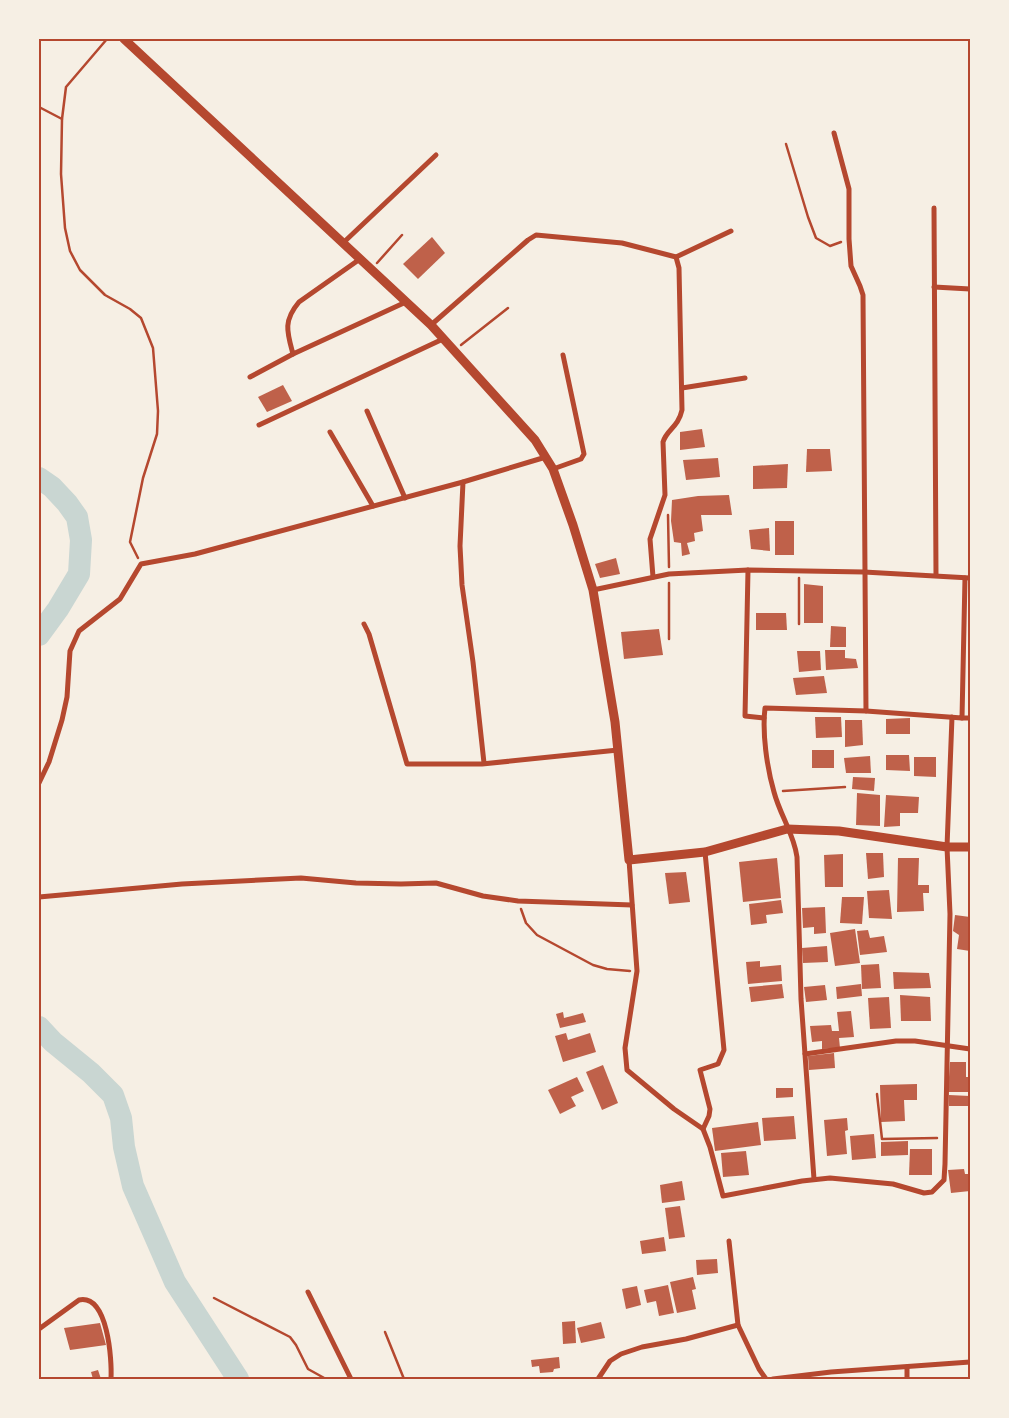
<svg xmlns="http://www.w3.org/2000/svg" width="1009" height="1418" viewBox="0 0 1009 1418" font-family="Figtree,sans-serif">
	<rect width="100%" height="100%" fill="#f6efe4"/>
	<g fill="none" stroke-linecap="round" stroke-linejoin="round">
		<g stroke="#c9d6d2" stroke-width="22">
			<polyline points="39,478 52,487 67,503 77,517 81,540 79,574 58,609 39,635"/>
			<polyline points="39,1027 53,1042 91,1073 113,1095 121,1118 124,1147 133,1186 175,1282 238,1379"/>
		</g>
	</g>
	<g fill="#bf614a">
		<polygon points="432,237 445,253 418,279 403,264"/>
		<polygon points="283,385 292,401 267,412 258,397"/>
		<polygon points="702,429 705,447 680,450 680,432"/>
		<polygon points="807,449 830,449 832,471 806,472"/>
		<polygon points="718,458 720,477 686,480 683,460"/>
		<polygon points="788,464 787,488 753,489 753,466"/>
		<polygon points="729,495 732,515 701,515 703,531 694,533 695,541 687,543 690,554 682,556 681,543 674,542 671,521 672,500 698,496"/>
		<rect x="775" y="521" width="19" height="34"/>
		<polygon points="769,528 770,551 751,549 749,530"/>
		<polygon points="616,558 620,574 600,578 595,564"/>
		<polygon points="804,584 823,586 823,623 804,623"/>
		<polygon points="756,613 786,613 787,630 756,630"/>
		<polygon points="831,626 846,627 846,647 830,647"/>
		<polygon points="659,629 663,655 624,659 621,632"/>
		<polygon points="825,650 845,650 845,658 856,659 858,668 826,670"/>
		<polygon points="797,651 820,651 821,670 799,672"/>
		<polygon points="824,676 827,693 796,695 793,678"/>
		<polygon points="815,717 841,717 842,737 816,738"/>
		<polygon points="910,718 910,734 886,734 886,719"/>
		<polygon points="845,720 862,720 863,745 845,747"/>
		<rect x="812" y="750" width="22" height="18"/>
		<polygon points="886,755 909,755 910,771 886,770"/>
		<polygon points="870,756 871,773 846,773 844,758"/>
		<polygon points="914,757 936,757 936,777 914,776"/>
		<polygon points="853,777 875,778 874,791 852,789"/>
		<polygon points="857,793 880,795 880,826 856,825"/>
		<polygon points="886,795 919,797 918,813 900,813 900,826 884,827"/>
		<polygon points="866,853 883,853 884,877 868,879"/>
		<polygon points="843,854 843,887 825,887 824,855"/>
		<polygon points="777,858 781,898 743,902 739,862"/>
		<polygon points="898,858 919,858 918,885 929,885 929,893 923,893 924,911 897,912"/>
		<polygon points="686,872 690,902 669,904 665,873"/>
		<polygon points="889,890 892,919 869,918 867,891"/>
		<polygon points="842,897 864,897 862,924 840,923"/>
		<polygon points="781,900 783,913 766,915 767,923 751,925 749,904"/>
		<polygon points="825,907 826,933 814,934 814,927 803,928 802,908"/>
		<polygon points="955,915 970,917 970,951 957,949 959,935 953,931"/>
		<polygon points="855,929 860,963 835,966 830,933"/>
		<polygon points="868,930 870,938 884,936 887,952 860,955 857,931"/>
		<polygon points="827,946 828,962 803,963 802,948"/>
		<polygon points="760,961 760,967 781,965 782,981 748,984 746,962"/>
		<polygon points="879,964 881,988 862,989 861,965"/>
		<polygon points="893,972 929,973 931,988 894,989"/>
		<polygon points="782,984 784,998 751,1002 749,987"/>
		<polygon points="861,984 862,996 837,999 836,987"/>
		<polygon points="825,985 827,1000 806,1002 804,987"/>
		<polygon points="900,995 930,997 931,1021 901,1021"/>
		<polygon points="889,997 891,1028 870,1029 868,998"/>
		<polygon points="851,1011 854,1037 839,1038 840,1048 822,1049 822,1041 812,1042 810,1026 831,1025 832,1031 839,1031 837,1012"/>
		<polygon points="563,1012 564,1018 583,1013 586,1022 560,1028 556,1014"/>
		<polygon points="566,1033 568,1040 590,1033 596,1052 563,1062 555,1036"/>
		<polygon points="834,1053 835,1068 809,1070 808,1056"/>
		<polygon points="950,1062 966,1062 966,1077 970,1077 970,1092 948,1092"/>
		<polygon points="603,1065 618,1103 602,1110 586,1072"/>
		<polygon points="577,1077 584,1091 571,1097 576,1106 560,1114 548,1090"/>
		<polygon points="917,1084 917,1100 904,1100 905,1121 881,1122 880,1085"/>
		<polygon points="776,1088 793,1088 793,1097 776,1098"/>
		<polygon points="949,1095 970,1096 970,1106 949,1106"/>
		<polygon points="794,1116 796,1139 764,1141 762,1118"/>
		<polygon points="847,1118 848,1130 845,1131 847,1154 827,1156 824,1120"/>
		<polygon points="758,1122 761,1145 715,1151 712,1128"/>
		<polygon points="874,1134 876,1158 852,1160 850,1136"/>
		<polygon points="908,1141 908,1155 881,1156 881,1142"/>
		<polygon points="910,1149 932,1149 932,1175 909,1175"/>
		<polygon points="746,1151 749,1175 723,1177 721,1153"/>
		<polygon points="964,1169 965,1174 970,1174 970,1191 951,1193 948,1170"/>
		<polygon points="682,1181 685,1200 662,1203 660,1185"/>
		<polygon points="680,1206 685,1237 669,1239 665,1208"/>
		<polygon points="664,1237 666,1251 642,1254 640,1241"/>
		<polygon points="717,1259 718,1273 697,1275 696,1260"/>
		<polygon points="693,1277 696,1289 692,1290 696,1309 677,1313 670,1282"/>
		<polygon points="668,1285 674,1313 659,1316 656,1301 647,1303 644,1290"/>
		<polygon points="637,1286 641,1305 626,1309 622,1289"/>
		<polygon points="575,1321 576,1343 563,1344 562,1322"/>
		<polygon points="601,1322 605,1338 581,1343 577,1328"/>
		<polygon points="100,1323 106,1345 70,1350 64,1328"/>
		<polygon points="559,1357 560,1368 554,1369 553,1372 540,1373 539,1366 532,1367 531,1360"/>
		<polygon points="98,1370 101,1379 93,1379 91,1372"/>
	</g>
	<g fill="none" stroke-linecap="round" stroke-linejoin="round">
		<g stroke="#b5482f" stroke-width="2.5">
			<polyline points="39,107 62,119 61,174 65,228 70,251 80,270 105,295 130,309 141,318 153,348 158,411 157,434 143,478 130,542 138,558"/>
			<polyline points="62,119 66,87 107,39"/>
			<polyline points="786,144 808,217 816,238 830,246 841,242"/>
			<polyline points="377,263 402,235"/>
			<polyline points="461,345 508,308"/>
			<polyline points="668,515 669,567"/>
			<polyline points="799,578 799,624"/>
			<polyline points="669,583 669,639"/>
			<polyline points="783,791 845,787"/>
			<polyline points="521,909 526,923 537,935 593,965 607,969 630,971"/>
			<polyline points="877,1094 882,1139 937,1138"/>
			<polyline points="214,1298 290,1337 296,1345 308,1369 326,1379"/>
			<polyline points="385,1332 404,1379"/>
		</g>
		<g stroke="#b5482f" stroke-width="5">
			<polyline points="834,133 849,189 849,239 851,266 860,286 863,295 866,711"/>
			<polyline points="934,208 936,575"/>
			<polyline points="343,243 436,155"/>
			<polyline points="676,257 731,231"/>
			<path d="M 360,259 L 299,302 C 283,321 287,332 293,354 L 406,302"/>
			<polyline points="934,287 970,289"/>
			<path d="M 431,325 L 528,240 L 536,235 L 622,243 L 676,257 L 679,268 L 682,410 C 678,428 667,429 663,442 L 665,495 L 650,539 L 653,577"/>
			<polyline points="250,377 293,354"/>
			<polyline points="682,388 745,378"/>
			<polyline points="367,411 405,498"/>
			<polyline points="259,425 443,339"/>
			<polyline points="330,432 373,506"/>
			<polyline points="553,469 581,459 584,454 563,355"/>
			<polyline points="463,482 460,546 462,585 473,662 484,763"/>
			<polyline points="748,570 745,716 764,718"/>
			<polyline points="593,590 669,574 748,570 864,572 970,578"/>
			<polyline points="364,624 369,634 407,764 482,764 618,750"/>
			<polyline points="962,718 970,718"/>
			<polyline points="39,783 49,762 62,720 67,697 70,651 79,631 120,599 141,564 195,554 463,482 546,457"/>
			<polyline points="629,860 637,971 625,1048 627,1070 674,1109 703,1129 710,1147 723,1196 802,1181 830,1178 893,1184 924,1193 932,1192 944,1180 945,1164 950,914 947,847 952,717"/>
			<polyline points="39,897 182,884 301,878 356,883 401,884 436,883 483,896 518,901 632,905"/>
			<polyline points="805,1054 896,1041 915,1041 970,1049"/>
			<polyline points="703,1129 709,1116 710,1109 700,1070 718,1064 724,1050 705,852"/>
			<path d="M 814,1179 L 801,999 L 797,857 C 794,834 780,815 774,792 C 767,768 762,733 765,708 L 866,711 L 962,718 L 965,578"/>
			<polyline points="729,1241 738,1325 759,1369 766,1379"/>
			<polyline points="308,1292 351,1379"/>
			<path d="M 39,1329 L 79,1300 C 108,1294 112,1360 111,1379"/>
			<polyline points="907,1367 907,1379"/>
			<polyline points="598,1379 610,1361 621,1354 642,1347 686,1339 738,1325"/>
			<polyline points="773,1379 831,1372 970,1362"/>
		</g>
		<polyline stroke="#b5482f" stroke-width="9" points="124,39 431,325 535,440 553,469 573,525 593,590 615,722 629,860 705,852 787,829 839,831 947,847 970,847"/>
	</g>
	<rect width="1009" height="1418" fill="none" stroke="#f6efe4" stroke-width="80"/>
	<rect x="40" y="40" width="929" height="1338" fill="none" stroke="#b5482f" stroke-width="2"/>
</svg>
